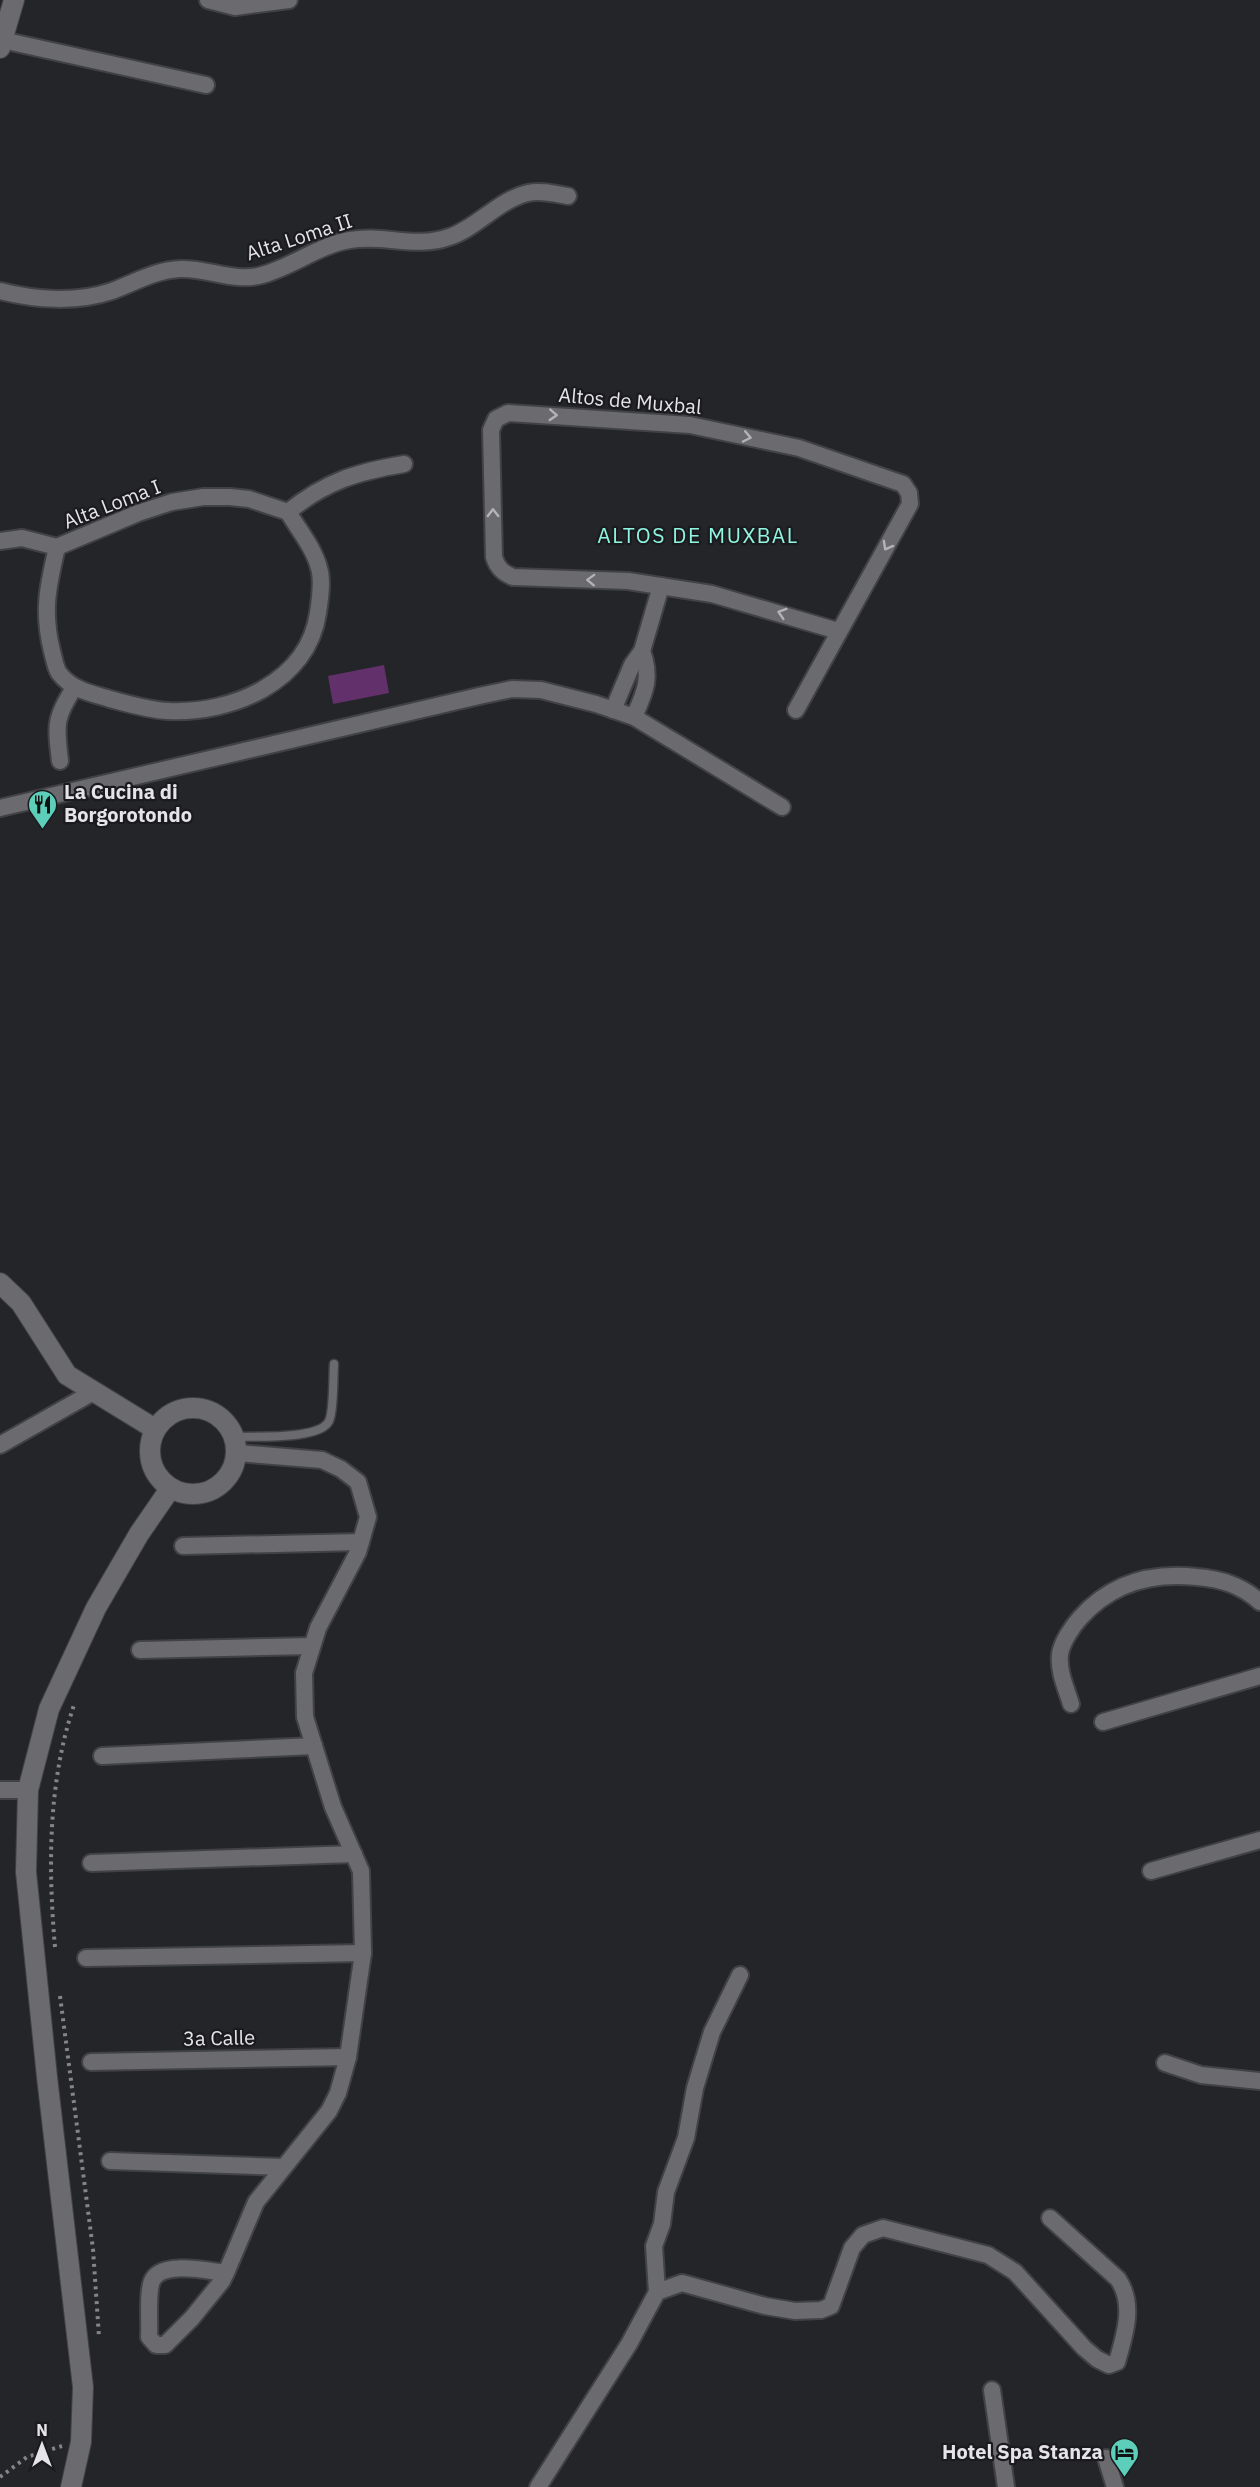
<svg xmlns="http://www.w3.org/2000/svg" width="1260" height="2487" viewBox="0 0 1260 2487" font-family="'IBM Plex Sans',sans-serif">
	<rect width="100%" height="100%" fill="#242529"/>
	<polygon fill="#62306a" points="384,665 389,693 333,704 328,676"/>
	<g fill="none" stroke-linecap="round" stroke-linejoin="round">
		<defs>
			<path id="service" d="M 235,1437 C 255,1436 320,1440 329,1421 C 334,1411 333,1377 334,1364"/>
			<g id="minor">
				<polyline points="208,0 235,7 289,0"/>
				<polyline points="2,40 206,85"/>
				<path d="M 0,291 C 35,300 77,303 112,291 C 136,282 155,270 181,269 C 208,268 235,283 262,275 C 292,267 319,245 350,240 C 384,234 416,249 449,237 C 477,228 498,200 528,193 C 541,190 556,194 568,196"/>
				<path d="M 288,512 C 326,481 357,472 404,464"/>
				<path d="M 0,541 L 22,538 L 57,547 L 138,513 L 172,502 L 203,497 L 230,497 L 249,499 L 288,512 C 298,529 314,548 319,568 C 323,581 320,599 318,613 C 308,682 232,714 168,711 C 148,710 129,704 110,699 C 90,693 72,690 59,673 C 55,667 54,658 52,651 C 42,611 48,586 57,547"/>
				<polyline points="613,710 632,665 642,651 661,586"/>
				<path d="M 796,710 L 910,504 L 909,493 L 903,484 L 799,448 L 690,425 L 508,413 L 496,419 L 491,430 L 494,557 C 497,567 502,573 513,577 L 628,581 L 712,594 L 838,631"/>
				<path d="M 634,717 C 645,692 652,678 642,651"/>
				<path d="M 60,761 C 56,726 54,719 74,688"/>
				<polyline points="0,808 479,696 512,689 541,690 596,704 634,717 782,807"/>
				<polyline points="0,1445 95,1391"/>
				<polyline points="183,1546 361,1542"/>
				<polyline points="140,1650 312,1646"/>
				<path d="M 1071,1704 C 1066,1688 1058,1671 1060,1654 C 1062,1642 1072,1627 1080,1618 C 1111,1583 1151,1572 1197,1577 C 1221,1579 1241,1585 1260,1602"/>
				<polyline points="1103,1722 1260,1676"/>
				<polyline points="102,1756 314,1746"/>
				<polyline points="0,1790 28,1790"/>
				<polyline points="91,1863 354,1854"/>
				<polyline points="1151,1871 1260,1840"/>
				<polyline points="86,1958 363,1953"/>
				<polyline points="91,2062 348,2057"/>
				<polyline points="1165,2063 1201,2075 1260,2081"/>
				<polyline points="110,2161 283,2167"/>
				<path d="M 226,2273 C 207,2271 161,2260 152,2281 C 147,2293 150,2323 149,2337 L 156,2345 L 165,2345 L 192,2318 L 222,2281 L 226,2273 L 256,2202 L 329,2111 L 338,2093 L 348,2057 L 363,1953 L 361,1871 L 333,1807 L 305,1717 L 304,1673 L 318,1628 L 358,1552 L 368,1517 L 358,1482 L 341,1469 L 322,1460 L 237,1453"/>
				<polyline points="657,2292 654,2246 662,2224 666,2192 686,2138 695,2088 712,2032 740,1975"/>
				<polyline points="992,2390 1006,2487"/>
				<polyline points="1106,2458 1115,2487"/>
				<path d="M 538,2487 L 629,2344 L 657,2292 L 682,2283 L 765,2306 L 795,2311 L 821,2310 L 831,2306 L 852,2248 L 863,2235 L 883,2228 L 988,2255 L 1015,2272 L 1084,2348 L 1097,2359 L 1109,2365 L 1117,2362 C 1125,2334 1135,2304 1118,2279 L 1050,2218"/>
			</g>
			<g id="tertiary">
				<polyline points="0,48 14,0"/>
				<polyline points="0,1283 21,1303 67,1375 155,1429"/>
				<circle cx="193" cy="1451" r="43"/>
				<polyline points="71,2487 81,2442 83,2387 47,2077 26,1872 28,1790 49,1709 96,1608 139,1534 170,1489"/>
			</g>
		</defs>
		<use href="#service" stroke="#414245" stroke-width="11"/>
		<use href="#minor" stroke="#414245" stroke-width="20"/>
		<use href="#tertiary" stroke="#414245" stroke-width="22"/>
		<g stroke="#848588" stroke-width="4" stroke-dasharray="3 4.5" stroke-linecap="butt">
			<path d="M 55,1947 C 48,1867 48,1782 74,1705"/>
			<polyline points="60,1996 93,2249 99,2337"/>
			<polyline points="0,2477 27,2457 62,2446"/>
		</g>
		<use href="#service" stroke="#6a6a6f" stroke-width="8"/>
		<use href="#minor" stroke="#6a6a6f" stroke-width="16"/>
		<use href="#tertiary" stroke="#6a6a6f" stroke-width="20"/>
	</g>
	<defs><path id="oneway-chevron" d="M-2-3.5L2.5 0L-2 3.5" fill="none" stroke-width="1.6" stroke-linecap="round" stroke-linejoin="round" transform="scale(1.5)"/></defs>
	<g stroke="#b4b4b8">
		<use href="#oneway-chevron" transform="translate(553 415) rotate(3)"/>
		<use href="#oneway-chevron" transform="translate(747 437) rotate(12)"/>
		<use href="#oneway-chevron" transform="translate(493 513) rotate(-91)"/>
		<use href="#oneway-chevron" transform="translate(887 546) rotate(119)"/>
		<use href="#oneway-chevron" transform="translate(591 580) rotate(-178)"/>
		<use href="#oneway-chevron" transform="translate(782 613) rotate(-163)"/>
	</g>
	<defs>
		<symbol id="restaurant-pin" viewBox="-11 -11 22 30"><path d="M0 17L-7.5 6A9.5 9.5 0 1 1 7.5 6Z" fill="#5dceb9" stroke="#1b1b1f"/><path d="M-5-6h1v4h1v-4h1v4h1v-4h1v5L-1.5 .5V6h-2V.5L-5-1ZM5-6V6H3V1.5H1.5Q1.5-4 5-6Z" fill="#111"/></symbol>
		<symbol id="hotel-pin" viewBox="-11 -11 22 30"><path d="M0 17L-7.5 6A9.5 9.5 0 1 1 7.5 6Z" fill="#5dceb9" stroke="#1b1b1f"/><path d="M-6-4.5h1.5V1H6V5H4.5V3h-9V5H-6ZM-4 0a1.8 1.8 0 1 1 3.6 0ZM.5 0V-2.5h3Q6-2.5 6 0Z" fill="#111"/></symbol>
	</defs>
	<g fill-rule="evenodd">
		<use href="#restaurant-pin" x="26" y="788" width="33" height="45"/>
		<use href="#hotel-pin" x="1108" y="2436" width="33" height="45"/>
	</g>
	<g text-anchor="middle" stroke-width="4.5" stroke-linejoin="round" paint-order="stroke">
		<g font-size="20" fill="#e5e5e8" stroke="#1b1b1f">
			<text transform="translate(299 237) rotate(-18)" y="7">Alta Loma II</text>
			<text transform="translate(630 401) rotate(5)" y="7">Altos de Muxbal</text>
			<text transform="translate(112 504) rotate(-21)" y="7">Alta Loma I</text>
			<text transform="translate(219 2038) rotate(-1)" y="7">3a Calle</text>
		</g>
		<g font-size="20" font-weight="bold" fill="#e5e5e8" stroke="#1b1b1f" text-anchor="start">
			<text x="64" y="799">La Cucina di<tspan x="64" dy="23">Borgorotondo</tspan></text>
			<text x="1103" y="2459" text-anchor="end">Hotel Spa Stanza</text>
		</g>
		<g font-size="21" letter-spacing="1.5" fill="#90f6e1" stroke="#1b1b1f">
			<text x="698" y="543">ALTOS DE MUXBAL</text>
		</g>
	</g>
	<g transform="translate(42 2445)" stroke="#1b1b1f" stroke-width="4.5" paint-order="stroke">
	<path d="M0-4.5L10 22L0 15L-10 22Z" fill="#e5e5e8"/>
	<text y="-9" font-size="16" font-weight="bold" text-anchor="middle" fill="#e5e5e8">N</text>
	</g>
</svg>
